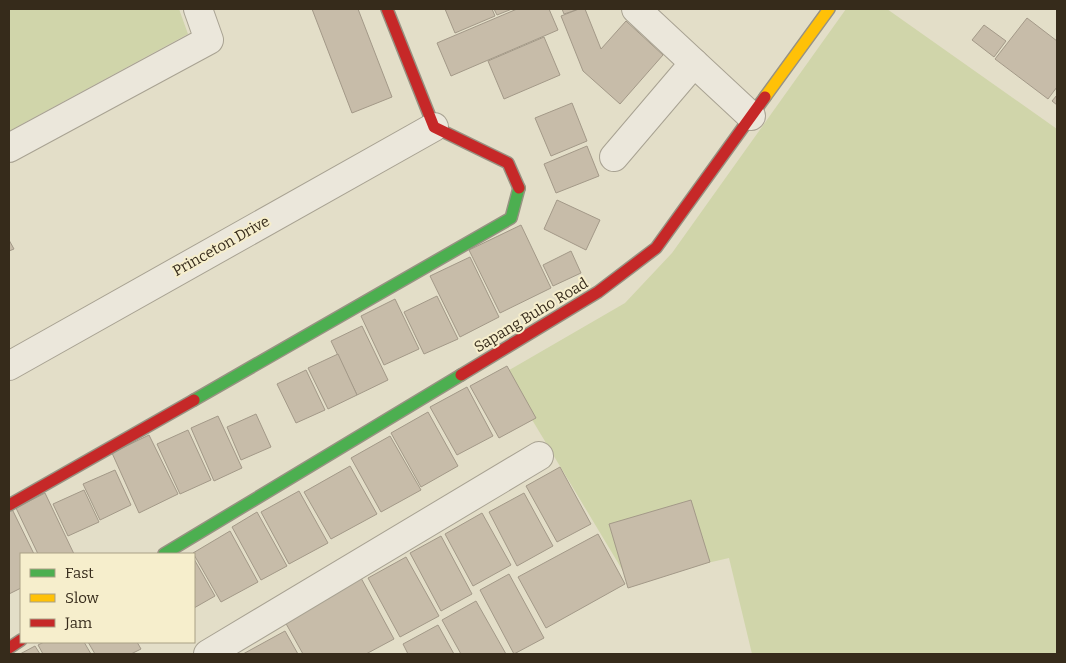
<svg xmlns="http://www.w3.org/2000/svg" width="1066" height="663" viewBox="0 0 1066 663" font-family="Bitter,serif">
	<rect width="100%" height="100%" fill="#e3dec8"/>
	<g fill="#d0d5aa">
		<polygon points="9,9 179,9 188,34 9,131"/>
		<polygon points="846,9 887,9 1057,129 1057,654 752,654 729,558 629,581 504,373 625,303 672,253"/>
	</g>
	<g fill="#c7bca9" stroke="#a39988">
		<polygon points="312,9 358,9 392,97 352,113"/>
		<polygon points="445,9 492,9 495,16 455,33"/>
		<polygon points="494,9 512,9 497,15"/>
		<polygon points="517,9 549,9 558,30 451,76 437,43"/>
		<polygon points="562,9 579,9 564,14"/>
		<polygon points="579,9 585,9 601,49 626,21 663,55 620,104 583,71 561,16"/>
		<polygon points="1027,18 1057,41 1057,87 1048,99 995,59"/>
		<polygon points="984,25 1006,41 994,57 972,40"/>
		<polygon points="544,37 560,75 504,99 488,61"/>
		<polygon points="1057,95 1057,105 1052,101"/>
		<polygon points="572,103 587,141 551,156 535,118"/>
		<polygon points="587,146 599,176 556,193 544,164"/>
		<polygon points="557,200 600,220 586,250 544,229"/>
		<polygon points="521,225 551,288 500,313 469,250"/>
		<polygon points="9,240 14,249 9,251"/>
		<polygon points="571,251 581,273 553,286 543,265"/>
		<polygon points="470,257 499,317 460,337 430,276"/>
		<polygon points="437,296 458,339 424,354 404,312"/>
		<polygon points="395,299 419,349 384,365 361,316"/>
		<polygon points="362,326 388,380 357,395 331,341"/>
		<polygon points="338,354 357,395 328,409 308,368"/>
		<polygon points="507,366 536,418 499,438 470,386"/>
		<polygon points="306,370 325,410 296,423 277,384"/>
		<polygon points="467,387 493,436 457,455 430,407"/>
		<polygon points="428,412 458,466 421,487 391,433"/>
		<polygon points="256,414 271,447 241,460 227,427"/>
		<polygon points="218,416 242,468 214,481 191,428"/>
		<polygon points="188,430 211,480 180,494 157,444"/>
		<polygon points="149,435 178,494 139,513 112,453"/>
		<polygon points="390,436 421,490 381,512 351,458"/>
		<polygon points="350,466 377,514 331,539 304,492"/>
		<polygon points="560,467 591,524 557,542 526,486"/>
		<polygon points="115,470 131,505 100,520 83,484"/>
		<polygon points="84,490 99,522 68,536 53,504"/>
		<polygon points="299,491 328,543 289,564 261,512"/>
		<polygon points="45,493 74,554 38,554 16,508"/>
		<polygon points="524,493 553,546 517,566 489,512"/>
		<polygon points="691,500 710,562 628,588 609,524"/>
		<polygon points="12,509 34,554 21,554 21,588 9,594 9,511"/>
		<polygon points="257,512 287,566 261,580 232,527"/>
		<polygon points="482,513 511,565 473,586 445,534"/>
		<polygon points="230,531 258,582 221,602 193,553"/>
		<polygon points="598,534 625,584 546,628 518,577"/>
		<polygon points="441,536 472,594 441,611 410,553"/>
		<polygon points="406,557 439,616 400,637 368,578"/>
		<polygon points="194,559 215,596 194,608"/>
		<polygon points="509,574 544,638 514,654 480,590"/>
		<polygon points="361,578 394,639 366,654 303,654 284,620"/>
		<polygon points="476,601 506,654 461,654 442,620"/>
		<polygon points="438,625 454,654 408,654 403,644"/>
		<polygon points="285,631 298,654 243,654"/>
		<polygon points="44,642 84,642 91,654 43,654 38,645"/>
		<polygon points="88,642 137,642 141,649 131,654 95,654"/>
		<polygon points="35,646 40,654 20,654"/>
	</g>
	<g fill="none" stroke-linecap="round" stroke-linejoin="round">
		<defs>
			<g id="street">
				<polyline points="636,9 751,116"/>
				<polyline points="9,148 209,40 198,9"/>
				<polyline points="614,157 694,63"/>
				<polyline points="9,366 434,127"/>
				<polyline points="208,654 539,456"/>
			</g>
			<g id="fast">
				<polyline points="194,400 511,218 519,188"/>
				<polyline points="164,554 461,375"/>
			</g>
			<polyline id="slow" points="765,97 829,9"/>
			<g id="jam">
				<polyline points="387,9 434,127 508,163 519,188"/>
				<polyline points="461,375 598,292 656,248 765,97"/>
				<polyline points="9,505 194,400"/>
				<polyline points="9,648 21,640"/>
			</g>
		</defs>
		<use href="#street" stroke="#a8a292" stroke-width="30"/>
		<use href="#fast" stroke="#979282" stroke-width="14"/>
		<use href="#slow" stroke="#979282" stroke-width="14"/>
		<use href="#jam" stroke="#979282" stroke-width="14"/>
		<use href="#street" stroke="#ebe7db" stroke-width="28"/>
		<use href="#fast" stroke="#4caf50" stroke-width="11"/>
		<use href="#slow" stroke="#ffc107" stroke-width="11"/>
		<use href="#jam" stroke="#c62828" stroke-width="11"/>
	</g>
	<g text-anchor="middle" stroke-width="4" stroke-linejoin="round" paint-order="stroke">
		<g font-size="15" fill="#362b1b" stroke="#f6eecc">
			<text transform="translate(221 246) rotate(-29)" y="5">Princeton Drive</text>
			<text transform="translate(531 315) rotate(-31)" y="5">Sapang Buho Road</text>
		</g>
	</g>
	<rect width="1066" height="663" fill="none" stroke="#362b1b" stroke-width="20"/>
	<rect x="20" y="553" width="175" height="90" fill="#f6eecc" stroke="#a9a085"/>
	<rect x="30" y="569" width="25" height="8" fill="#4caf50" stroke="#a9a085"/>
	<text x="65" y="578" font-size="15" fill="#362b1b">Fast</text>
	<rect x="30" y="594" width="25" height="8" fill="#ffc107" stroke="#a9a085"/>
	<text x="65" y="603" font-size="15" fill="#362b1b">Slow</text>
	<rect x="30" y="619" width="25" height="8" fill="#c62828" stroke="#a9a085"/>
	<text x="65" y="628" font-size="15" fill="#362b1b">Jam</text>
</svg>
